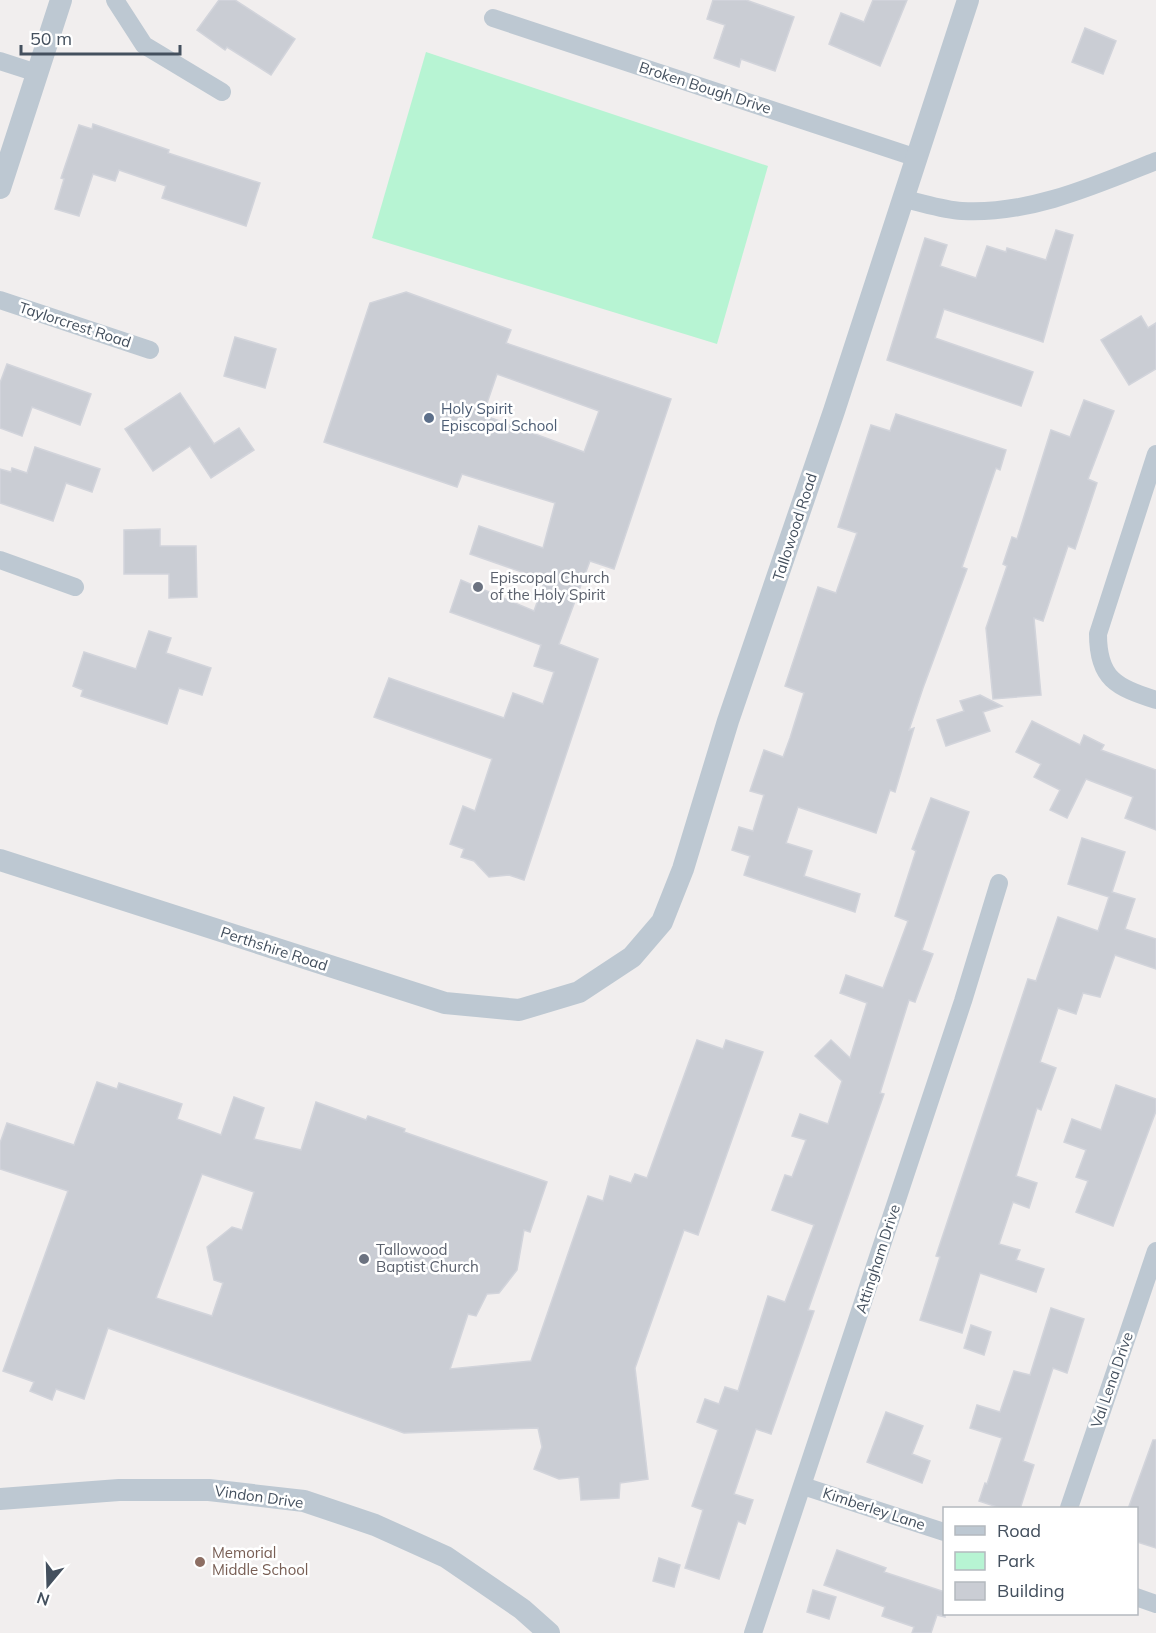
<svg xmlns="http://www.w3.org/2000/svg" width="1156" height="1633" viewBox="0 0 1156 1633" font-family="Mulish,sans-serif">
	<rect width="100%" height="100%" fill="#f1eeee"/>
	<polygon fill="#b7f4d3" points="426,52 768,166 717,344 372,238"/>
	<g fill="#cacdd4" stroke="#d2d4db" stroke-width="1.5" fill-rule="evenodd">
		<polygon points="219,0 235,0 295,39 271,75 227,47 225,50 197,30"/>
		<polygon points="713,0 746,0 794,17 775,71 741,59 739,67 714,58 725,25 707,19"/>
		<polygon points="873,0 907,0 880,66 829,44 841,13 864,22"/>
		<polygon points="1085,28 1116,41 1103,74 1072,62"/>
		<polygon points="93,124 169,150 168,153 260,183 246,226 162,198 166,186 119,170 115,181 93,174 79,216 55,209 64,179 61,178 79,125 92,129"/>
		<polygon points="1056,230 1073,235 1043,342 944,309 935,338 1033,372 1021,406 887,360 925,238 947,245 940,266 976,278 987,246 1006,252 1007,248 1046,260"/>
		<path d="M 406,292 L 511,330 L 506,343 L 671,399 L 614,569 L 590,561 L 559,644 L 598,659 L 524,880 L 509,875 L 489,877 L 474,861 L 461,857 L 464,849 L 450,844 L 463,806 L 475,811 L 492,759 L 374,717 L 389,678 L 504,718 L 513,693 L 543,704 L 554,672 L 534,666 L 541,645 L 450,612 L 461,580 L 534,611 L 545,580 L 470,554 L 479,526 L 543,548 L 555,503 L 462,474 L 457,487 L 324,442 L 370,303 ZM 497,374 L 599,411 L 584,452 L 483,415 Z"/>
		<polygon points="1141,316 1148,328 1156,323 1156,369 1129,385 1101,340"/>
		<polygon points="235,337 276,349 265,388 224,376"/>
		<polygon points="7,364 91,394 80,425 32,407 22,436 0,428 0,383"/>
		<polygon points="180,393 214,444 239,428 254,450 211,478 190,446 153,471 125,429"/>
		<polygon points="1084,400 1114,411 1088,479 1097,483 1075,549 1068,546 1043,621 1034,618 1041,695 993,699 986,628 1007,566 1003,564 1012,537 1017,539 1051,430 1070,437"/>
		<polygon points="896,414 1006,450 1000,470 996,468 962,567 967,569 923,688 909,730 914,728 895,792 890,790 876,833 798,807 786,843 812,851 804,876 860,894 855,912 744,875 750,856 732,850 739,827 753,831 764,795 750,791 764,750 783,757 790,738 804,693 785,686 818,587 836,593 857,533 838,527 871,425 890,431"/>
		<polygon points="35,447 100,469 92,492 66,483 53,521 0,503 0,469 11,472 12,468 27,473"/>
		<polygon points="160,529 160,546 196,546 197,597 169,598 169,574 124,574 124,530"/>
		<polygon points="149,631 171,638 166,653 211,668 202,695 179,688 167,724 81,696 83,690 73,686 84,652 136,669"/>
		<polygon points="980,695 1002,706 983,712 990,731 946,746 937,720 964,711 960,701"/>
		<polygon points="1032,721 1080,745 1084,735 1104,745 1101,750 1156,770 1156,830 1125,818 1133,797 1086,779 1067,818 1050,810 1060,790 1034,777 1041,764 1016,752"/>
		<polygon points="931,798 969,812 922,950 933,954 915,1002 909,1000 880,1093 884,1094 808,1310 814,1311 771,1434 756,1429 734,1494 753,1500 745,1524 738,1521 719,1579 685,1568 703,1510 692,1506 718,1430 697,1422 705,1399 719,1404 725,1387 738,1391 768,1296 785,1302 814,1225 772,1210 785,1175 792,1177 806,1140 792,1136 800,1114 828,1124 842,1081 815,1056 831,1040 850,1058 867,1003 840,993 846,975 883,988 908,921 895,916 916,851 912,849"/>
		<polygon points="1082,838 1125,852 1112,892 1135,899 1125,929 1156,939 1156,969 1115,955 1100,997 1083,993 1076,1014 1058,1008 1040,1062 1056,1068 1041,1110 1037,1108 1016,1176 1037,1183 1029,1208 1013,1202 999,1244 1020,1250 1016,1260 1044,1269 1036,1292 980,1273 962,1333 920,1320 940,1257 936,1256 1028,979 1036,981 1058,917 1098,931 1109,897 1068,884"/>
		<path d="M 697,1040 L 723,1049 L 726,1040 L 763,1052 L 698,1235 L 684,1230 L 635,1368 L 648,1479 L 620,1483 L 619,1498 L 581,1500 L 579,1477 L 559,1479 L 534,1469 L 542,1447 L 538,1428 L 404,1433 L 108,1328 L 84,1399 L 56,1389 L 52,1400 L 30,1391 L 34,1382 L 3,1371 L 68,1191 L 0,1169 L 0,1143 L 7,1123 L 74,1145 L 97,1082 L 117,1089 L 119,1083 L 182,1104 L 177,1119 L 221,1135 L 234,1097 L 264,1108 L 254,1139 L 301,1150 L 316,1102 L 366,1120 L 368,1116 L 405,1129 L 404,1132 L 547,1182 L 530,1232 L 524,1230 L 517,1270 L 499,1293 L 487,1294 L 476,1316 L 468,1314 L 450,1369 L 531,1361 L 588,1196 L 603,1201 L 610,1176 L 631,1183 L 635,1174 L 647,1178 ZM 202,1174 L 254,1192 L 242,1230 L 232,1227 L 207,1247 L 214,1280 L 223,1283 L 212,1316 L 156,1298 Z"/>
		<polygon points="1116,1085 1156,1099 1156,1111 1113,1226 1076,1212 1088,1181 1076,1177 1086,1150 1064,1142 1072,1119 1101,1130"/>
		<polygon points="1051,1308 1084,1319 1067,1373 1053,1368 1023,1461 1034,1465 1020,1509 1003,1509 979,1501 985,1483 987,1484 1002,1438 970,1428 977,1405 1000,1412 1014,1371 1030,1375"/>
		<polygon points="971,1325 991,1332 984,1355 964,1348"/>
		<polygon points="886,1412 923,1426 912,1454 930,1461 922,1483 867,1462"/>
		<polygon points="1153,1440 1156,1440 1156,1548 1137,1542 1137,1509 1128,1509"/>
		<polygon points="837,1550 886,1568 884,1572 945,1592 945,1617 937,1615 931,1633 912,1633 914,1627 882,1616 885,1607 824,1585"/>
		<polygon points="659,1558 680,1565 674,1587 653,1581"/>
		<polygon points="813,1590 836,1597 829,1619 807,1612"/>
	</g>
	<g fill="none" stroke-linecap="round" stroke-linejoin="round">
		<g stroke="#bdc8d2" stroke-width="18">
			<polyline points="115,0 144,45 222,92"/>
			<polyline points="493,18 917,158"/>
			<polyline points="0,61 37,73"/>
			<path d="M 904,199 C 923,203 943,210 962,211 C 1029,215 1096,185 1156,161"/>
			<polyline points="0,300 150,350"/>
			<path d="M 1156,454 L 1098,634 C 1098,679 1116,687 1156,700"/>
			<polyline points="0,560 75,587"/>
			<polyline points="803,1486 944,1532"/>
			<polyline points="1069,1508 1156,1251"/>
			<polyline points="1136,1597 1156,1604"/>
			<polyline points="753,1633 963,1001 999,883"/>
		</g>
		<g stroke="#bdc8d2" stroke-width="22">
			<polyline points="0,188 61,0"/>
			<polyline points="0,860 445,1003 519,1010 579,992 632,957 662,922 683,869 728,721 834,411 968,0"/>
			<polyline points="0,1499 119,1490 209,1490 304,1501 375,1525 446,1557 522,1609 549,1633"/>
		</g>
	</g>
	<circle fill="#5c6f8a" stroke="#fff" stroke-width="2" cx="429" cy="418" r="6"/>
	<g fill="#6b7280" stroke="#fff" stroke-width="2">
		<circle cx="478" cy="587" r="6"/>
		<circle cx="364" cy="1259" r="6"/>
	</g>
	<circle fill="#8d6e63" stroke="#fff" stroke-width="2" cx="200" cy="1562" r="6"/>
	<g text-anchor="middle" stroke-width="5" stroke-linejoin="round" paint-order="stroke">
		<g font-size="15" fill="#44505e" stroke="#fff">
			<text transform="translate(705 88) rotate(18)" y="5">Broken Bough Drive</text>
			<text transform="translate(75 325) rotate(18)" y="5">Taylorcrest Road</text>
			<text transform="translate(795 527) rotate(-72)" y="5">Tallowood Road</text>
			<text transform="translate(274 949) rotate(18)" y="5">Perthshire Road</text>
			<text transform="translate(878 1259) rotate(-72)" y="5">Attingham Drive</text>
			<text transform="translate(1112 1380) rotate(-71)" y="5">Val Lena Drive</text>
			<text transform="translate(259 1497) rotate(8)" y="5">Vindon Drive</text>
			<text transform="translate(874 1509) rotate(18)" y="5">Kimberley Lane</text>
		</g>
		<g font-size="15" fill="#4e5e75" stroke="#fff" text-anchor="start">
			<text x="441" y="414">Holy Spirit<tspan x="441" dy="17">Episcopal School</tspan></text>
		</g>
		<g font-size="15" fill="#5b616d" stroke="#fff" text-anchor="start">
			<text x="490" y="583">Episcopal Church<tspan x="490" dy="17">of the Holy Spirit</tspan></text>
			<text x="376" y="1255">Tallowood<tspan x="376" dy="17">Baptist Church</tspan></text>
		</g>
		<g font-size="15" fill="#785e54" stroke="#fff" text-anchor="start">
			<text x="212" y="1558">Memorial<tspan x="212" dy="17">Middle School</tspan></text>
		</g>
	</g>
	<rect x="943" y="1507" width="195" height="108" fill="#ffffff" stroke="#b4b9bf" stroke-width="1.5"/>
	<rect x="955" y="1526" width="30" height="9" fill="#bdc8d2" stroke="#b4b9bf" stroke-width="1.5"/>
	<text x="997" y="1537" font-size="18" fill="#44505e">Road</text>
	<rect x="955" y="1552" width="30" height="18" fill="#b7f4d3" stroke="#b4b9bf" stroke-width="1.5"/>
	<text x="997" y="1567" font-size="18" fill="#44505e">Park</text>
	<rect x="955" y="1582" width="30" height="18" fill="#cacdd4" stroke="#b4b9bf" stroke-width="1.5"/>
	<text x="997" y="1597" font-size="18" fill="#44505e">Building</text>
	<g transform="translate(48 1585) rotate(199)" stroke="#ffffff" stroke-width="4.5" paint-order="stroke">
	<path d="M0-4.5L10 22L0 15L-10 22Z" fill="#44505e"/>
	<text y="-9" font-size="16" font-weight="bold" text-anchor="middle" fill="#44505e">N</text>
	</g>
	<path d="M21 45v9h159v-9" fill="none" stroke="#44505e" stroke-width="3"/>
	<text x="30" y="45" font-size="18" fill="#44505e" stroke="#ffffff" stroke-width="4.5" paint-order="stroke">50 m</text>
</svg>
